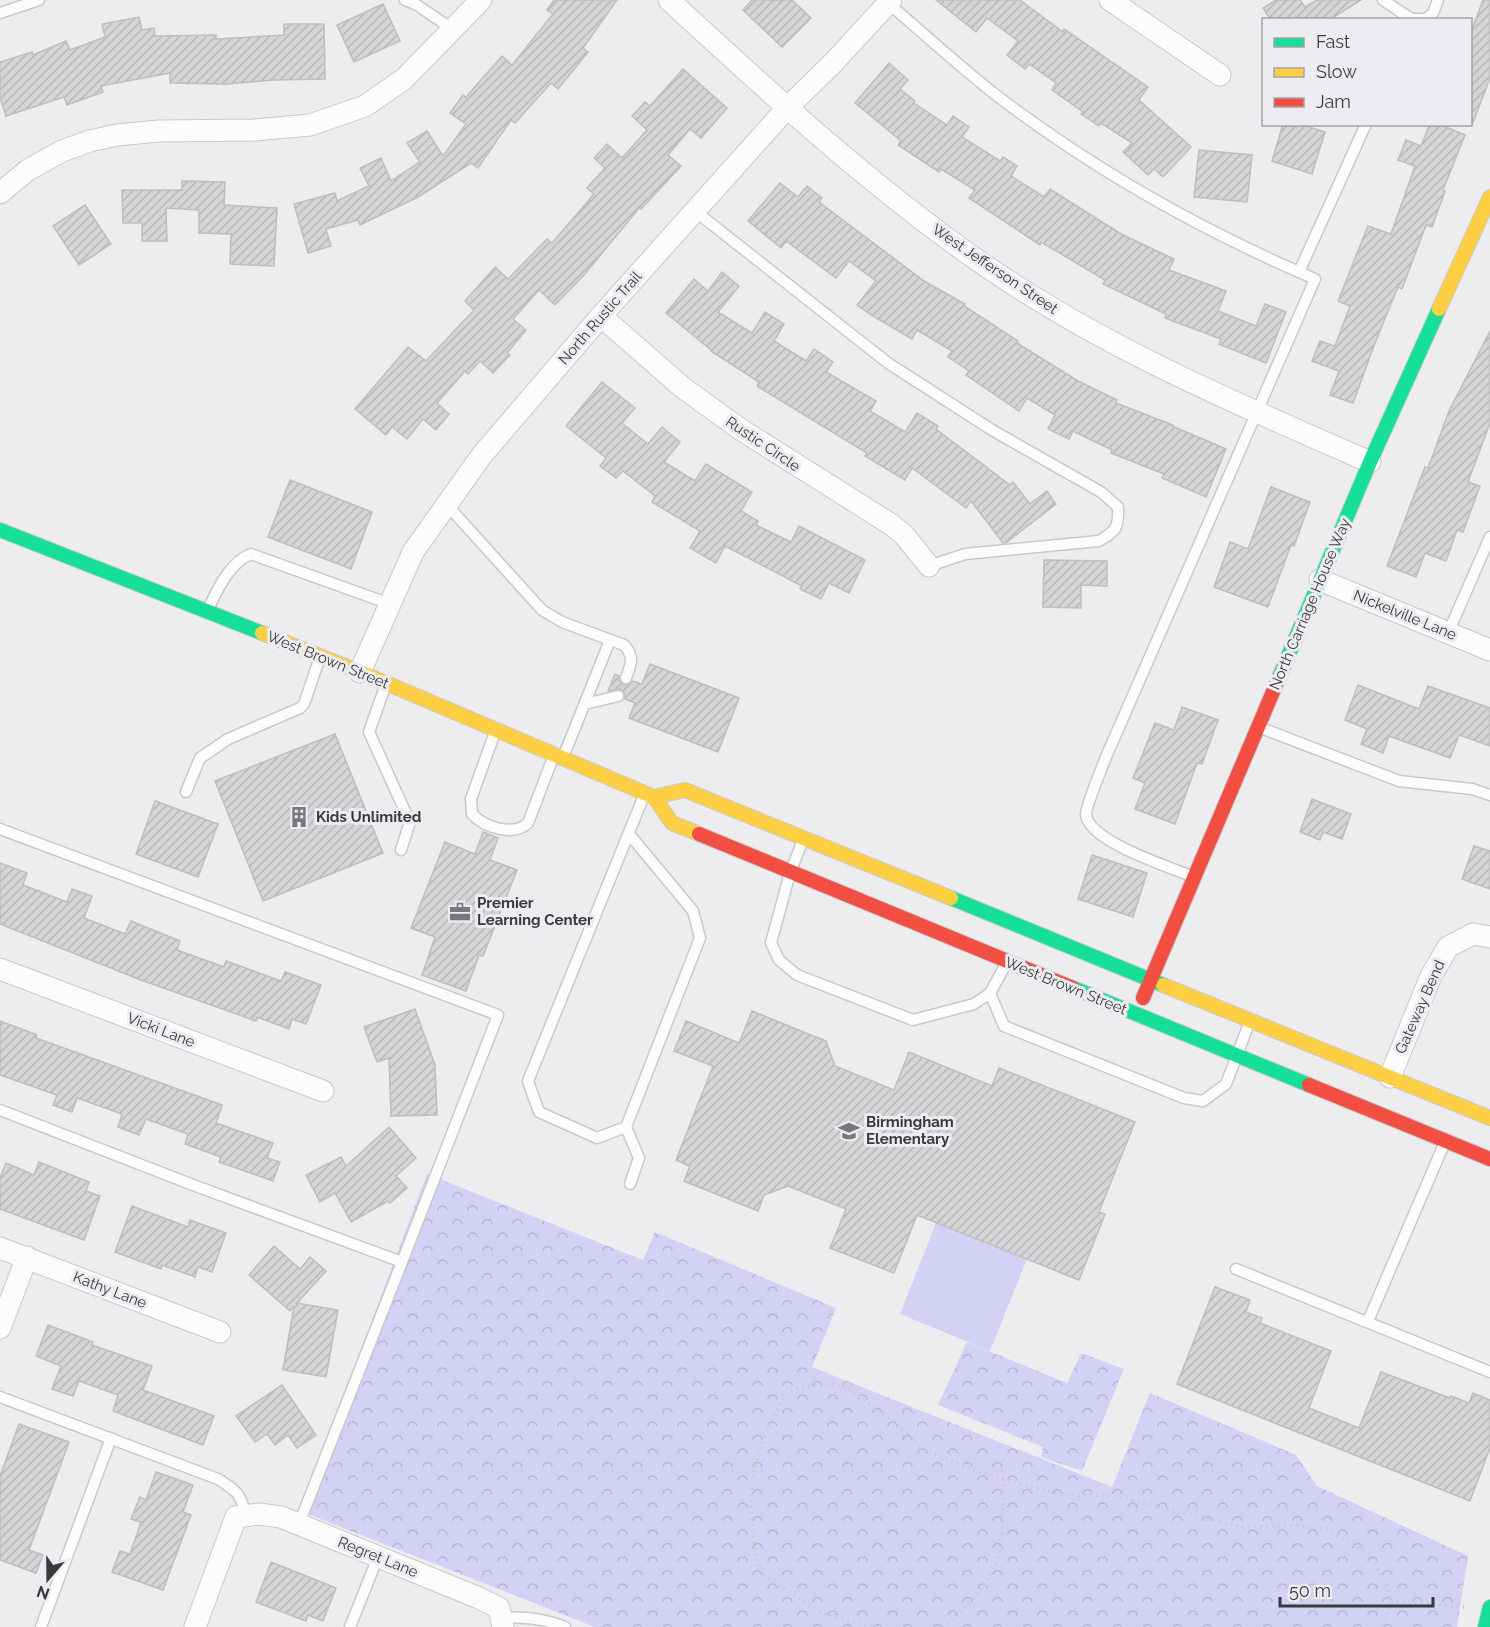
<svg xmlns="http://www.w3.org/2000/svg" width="1490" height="1627" viewBox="0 0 1490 1627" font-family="Raleway,sans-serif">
	<defs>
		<pattern id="park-crowns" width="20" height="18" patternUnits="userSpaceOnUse" patternTransform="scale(1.5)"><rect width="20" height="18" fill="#d3d2f4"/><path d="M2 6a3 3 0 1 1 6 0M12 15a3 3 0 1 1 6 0" fill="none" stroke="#b6b5d2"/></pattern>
		<pattern id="building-hatch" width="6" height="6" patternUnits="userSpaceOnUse" patternTransform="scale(1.5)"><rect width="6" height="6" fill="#d5d5d7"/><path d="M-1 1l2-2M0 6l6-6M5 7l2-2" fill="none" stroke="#b8b8b9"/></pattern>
	</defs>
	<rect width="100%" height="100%" fill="#ededf0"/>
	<g fill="url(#park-crowns)">
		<polygon points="427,1174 643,1260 655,1232 836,1308 812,1367 1112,1487 1150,1393 1296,1455 1317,1486 1468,1556 1457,1627 595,1627 300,1511"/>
		<polygon points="967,1342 1067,1383 1081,1353 1124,1369 1082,1471 1041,1457 1043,1447 938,1405"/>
	</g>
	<polygon fill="#d3d2f4" points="936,1223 1027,1259 990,1351 900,1314"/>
	<g fill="url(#building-hatch)" stroke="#bebec0" stroke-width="1.5">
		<polygon points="554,0 617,0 583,48 588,52 558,89 551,83 515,123 511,120 478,168 471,163 418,197 360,225 358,220 326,229 331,246 308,253 294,204 335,193 337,201 369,186 360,168 381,158 391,181 420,162 407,143 427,131 443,156 466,124 450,113 463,95 466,97 502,56 512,65 553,14 547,10"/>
		<polygon points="752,0 792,0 811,18 782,47 743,10"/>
		<polygon points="936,0 1020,0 1063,32 1064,29 1148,87 1139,100 1191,147 1163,177 1154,169 1148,175 1123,152 1132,143 1101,123 1099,126 1081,114 1083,112 1052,90 1056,83 1029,64 1025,69 1007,55 1018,41 987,18 976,32"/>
		<polygon points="1276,0 1300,0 1305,7 1317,0 1361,0 1329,20 1271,20 1263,8"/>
		<polygon points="1483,0 1490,0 1490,78 1472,125 1470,35"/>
		<polygon points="383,4 400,41 354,62 337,25"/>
		<polygon points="139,17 142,30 154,28 155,36 216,35 216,39 284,35 284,24 324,24 325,79 274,80 227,84 170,83 170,73 101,86 103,92 67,105 64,97 6,116 0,98 0,62 32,52 33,55 66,41 70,50 105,37 102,24"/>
		<polygon points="889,63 908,80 900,89 915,101 914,103 947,125 953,116 969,127 962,137 1000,161 1003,157 1017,166 1011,176 1044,197 1050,189 1121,234 1174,259 1169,270 1226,291 1218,311 1256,326 1265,304 1286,312 1266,363 1219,344 1221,339 1165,318 1166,314 1103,284 1105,280 1041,242 1040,245 969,198 975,190 941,169 939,172 898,145 901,141 855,103"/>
		<polygon points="683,69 727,108 701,138 690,129 668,155 681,166 641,209 640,207 584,275 555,305 539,290 513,319 526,330 507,353 510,355 493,373 480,361 468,374 465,371 437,403 449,414 436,430 423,419 407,439 392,427 386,435 355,409 408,347 426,361 474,310 465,301 495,267 508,279 547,239 552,243 594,194 587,188 605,168 594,158 607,144 622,158 647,130 632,116 645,102 650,106"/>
		<polygon points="1283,124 1300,124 1325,132 1312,174 1272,161"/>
		<polygon points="1430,124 1439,124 1465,135 1443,190 1445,191 1432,227 1426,225 1402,289 1398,287 1375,343 1353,403 1330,395 1339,371 1312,361 1320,341 1335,346 1350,306 1338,301 1368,226 1391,234 1415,166 1398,160 1406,140 1421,146"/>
		<polygon points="1199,150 1252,155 1247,202 1194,197"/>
		<polygon points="182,181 225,182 224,205 277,208 274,266 230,264 231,234 199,233 199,210 166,208 167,241 142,241 142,223 123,223 122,190 182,190"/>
		<polygon points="780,183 798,197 807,186 822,198 819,202 924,281 965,304 964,306 1018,341 1017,343 1078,381 1117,400 1116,403 1173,425 1172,426 1226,449 1206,497 1162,478 1164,474 1111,453 1112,450 1073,431 1069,439 1048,429 1055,415 1027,398 1019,411 966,375 969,371 948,357 952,351 917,330 912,339 873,316 857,305 876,281 849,261 836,278 786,241 781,248 748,221"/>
		<polygon points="85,205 111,244 79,265 53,226"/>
		<polygon points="722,272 739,286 718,312 752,333 765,312 784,324 774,341 806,361 814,349 833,362 826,372 876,401 870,411 905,432 917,413 938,426 936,429 1010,485 1013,482 1030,504 1047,491 1056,504 1007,542 1003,543 971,501 966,508 912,468 905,480 865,456 867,453 757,386 759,382 711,351 711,350 666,313 694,279 708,291"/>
		<polygon points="1490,331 1490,423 1468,482 1480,486 1463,532 1457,530 1446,561 1425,553 1416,577 1387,566 1425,467 1428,468 1449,411"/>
		<polygon points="602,382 635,408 622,423 648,444 662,427 680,442 664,462 695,481 706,464 752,492 741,511 758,521 756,525 791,542 799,526 865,560 849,593 829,583 821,599 800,589 802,586 725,546 716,563 690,548 700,531 652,502 655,496 623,471 616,478 600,466 606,458 566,426"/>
		<polygon points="290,480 372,512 351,569 268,537"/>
		<polygon points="1271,487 1310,502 1294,546 1291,545 1268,607 1214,587 1230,542 1248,549"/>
		<polygon points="1044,560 1107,561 1107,586 1081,585 1081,608 1043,607"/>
		<polygon points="650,664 739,698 718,752 629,718 635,703 625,699 625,694 621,689 608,691 615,674 619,676 619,680 623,685 628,685 633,681 642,684"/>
		<polygon points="1358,685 1419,709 1428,686 1490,708 1490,746 1459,735 1450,758 1389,736 1383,753 1361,744 1367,729 1345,720"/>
		<polygon points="1182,707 1218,720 1202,764 1197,763 1175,824 1135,809 1145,783 1133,778 1155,723 1174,730"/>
		<polygon points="335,734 383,853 263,901 215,781"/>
		<polygon points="1312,799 1351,814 1342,839 1323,832 1320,840 1300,832"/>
		<polygon points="155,801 218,824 198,877 136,854"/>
		<polygon points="483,832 498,838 490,860 517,870 483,956 479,955 466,991 422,975 435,937 411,928 445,842 475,854"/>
		<polygon points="1474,846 1490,851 1490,889 1462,879"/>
		<polygon points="1092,855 1147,873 1133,917 1078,899"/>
		<polygon points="0,863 27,873 23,885 67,902 72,889 92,896 84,918 125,934 131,921 180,941 177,950 224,967 226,961 281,981 285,972 321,985 306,1024 292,1019 289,1029 257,1017 256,1021 141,980 0,924"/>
		<polygon points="415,1009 435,1065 437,1115 391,1116 389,1058 377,1062 364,1027"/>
		<polygon points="752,1011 826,1041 835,1066 894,1090 909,1052 992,1086 999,1068 1135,1122 1099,1212 1105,1214 1079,1280 917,1215 894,1273 830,1248 846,1209 788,1186 764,1195 758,1211 684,1181 690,1166 676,1160 713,1066 674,1051 686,1021 739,1043"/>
		<polygon points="0,1021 37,1035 36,1038 222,1105 216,1123 273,1143 267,1158 280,1162 273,1181 219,1162 221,1157 185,1144 188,1134 146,1119 139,1135 118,1127 122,1114 77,1098 72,1112 53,1105 57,1095 0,1075"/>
		<polygon points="389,1127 416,1158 396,1176 407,1188 390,1203 388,1201 351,1222 335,1193 320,1202 306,1175 341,1157 346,1166"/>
		<polygon points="39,1162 89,1182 86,1191 100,1196 84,1240 0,1209 0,1178 6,1163 34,1175"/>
		<polygon points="132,1206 188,1227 190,1220 226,1233 212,1272 198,1267 195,1277 162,1265 161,1269 115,1252"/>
		<polygon points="274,1246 300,1269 310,1257 326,1271 297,1303 338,1310 326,1377 283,1370 294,1306 290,1311 249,1275"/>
		<polygon points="1215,1287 1250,1300 1246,1312 1262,1318 1260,1323 1331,1351 1309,1408 1359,1428 1381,1372 1450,1398 1451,1396 1469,1403 1473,1393 1490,1400 1490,1448 1470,1501 1177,1384"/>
		<polygon points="48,1325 93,1342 92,1345 152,1366 143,1390 214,1416 203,1445 113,1411 118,1395 79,1381 73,1396 52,1389 61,1366 36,1356"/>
		<polygon points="282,1385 316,1435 297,1448 288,1435 275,1445 267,1434 255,1442 236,1416"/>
		<polygon points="19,1424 69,1442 29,1550 43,1555 36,1573 0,1560 0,1476"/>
		<polygon points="156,1472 193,1485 183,1512 191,1515 163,1590 112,1572 120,1551 130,1554 141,1522 131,1519 140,1497 146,1500"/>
		<polygon points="271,1562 336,1588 323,1621 308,1615 306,1621 256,1602"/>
	</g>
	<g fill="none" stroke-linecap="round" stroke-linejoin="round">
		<defs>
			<g id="lane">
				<polyline points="405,0 417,5 452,29"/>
				<polyline points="1383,0 1413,20"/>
				<path d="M 888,3 C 924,34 959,66 996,95 C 1089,166 1192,225 1299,272 L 1366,124"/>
				<polyline points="0,13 39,0"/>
				<polyline points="1413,19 1426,19 1433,13 1438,0"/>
				<path d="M 695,211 L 888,363 L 992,430 L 1101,492 L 1118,507 C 1119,528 1116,531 1099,541 L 965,554 L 929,566"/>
				<path d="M 447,505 L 542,610 L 562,622 L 624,645 C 635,657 631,664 626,678"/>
				<path d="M 208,609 C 218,589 229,563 251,554 L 390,604"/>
				<polyline points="1448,633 1490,537"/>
				<polyline points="386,684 369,732 409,820 409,825 401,850"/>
				<polyline points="585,704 618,696"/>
				<polyline points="1261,728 1399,781 1472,789 1490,795"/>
				<path d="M 495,732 L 471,799 L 472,814 C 484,827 513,837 528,823 L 554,755"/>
				<polyline points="564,755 610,640"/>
				<polyline points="186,792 200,758 228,739 300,708 304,704 320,657"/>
				<polyline points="0,829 498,1015 402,1262"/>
				<polyline points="629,834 693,911 700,938 626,1127 597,1138 539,1112 528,1081 645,793"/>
				<polyline points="803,840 790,873 771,943 779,960 797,975 913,1020 974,1004 990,993 1007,962"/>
				<path d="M 1191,876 C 1170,867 1087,841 1086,814 C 1086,807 1102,767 1106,757 L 1315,279 L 1299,272"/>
				<polyline points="990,993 1004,1026 1184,1098 1203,1101 1226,1084 1250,1021"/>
				<polyline points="0,1110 193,1185 402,1262 299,1524"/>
				<polyline points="626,1127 639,1158 630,1184"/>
				<polyline points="1236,1269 1490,1372"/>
				<polyline points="1368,1321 1445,1142"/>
				<path d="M 0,1397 L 218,1479 C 237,1491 241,1494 246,1516"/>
				<path d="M 501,1618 C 524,1616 543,1618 565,1627"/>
				<polyline points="41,1627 111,1438"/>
				<polyline points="350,1627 378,1557"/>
			</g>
			<g id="street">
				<path d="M 669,0 C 769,92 868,184 980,262 C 1100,346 1237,404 1370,462"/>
				<polyline points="1110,0 1220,75"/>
				<polyline points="0,193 28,170 62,151 90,141 117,135 159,131 254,130 310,125 365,106 404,79 481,0"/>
				<polyline points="601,316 682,387 740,429 892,525 904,535 929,566"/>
				<polyline points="1320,580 1490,650"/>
				<polyline points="360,672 413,552 482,455 601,316 787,108 834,62 891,0"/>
				<polyline points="0,969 323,1091"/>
				<polyline points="1390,1077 1431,976 1448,947 1473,934 1490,937"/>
				<polyline points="0,1248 220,1332"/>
				<polyline points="0,1328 27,1257"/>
				<polyline points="195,1627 236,1517 259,1514 281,1517 479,1598 499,1608 503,1627"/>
			</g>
			<g id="fast">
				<polyline points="0,530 262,633"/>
				<polyline points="1275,687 1370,462 1439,309"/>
				<polyline points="951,898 1163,985"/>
				<polyline points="1073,988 1309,1085"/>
				<polyline points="1485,1627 1490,1607"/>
			</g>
			<g id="slow">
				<polyline points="1439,309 1490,197"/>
				<polyline points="262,633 360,672 654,797 672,823 699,834"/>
				<polyline points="654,797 685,790 951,898"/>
				<polyline points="1163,985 1490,1118"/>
			</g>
			<g id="jam">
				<polyline points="699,834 1073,988"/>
				<polyline points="1143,998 1275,687"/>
				<polyline points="1309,1085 1490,1159"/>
			</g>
		</defs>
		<use href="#lane" stroke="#c9c9cb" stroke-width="13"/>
		<use href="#street" stroke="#c9c9cb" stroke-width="23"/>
		<use href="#fast" stroke="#c9c9cb" stroke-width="16"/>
		<use href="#slow" stroke="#c9c9cb" stroke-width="16"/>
		<use href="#jam" stroke="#c9c9cb" stroke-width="16"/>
		<g stroke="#ccccce" stroke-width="4" stroke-dasharray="1.5 4.5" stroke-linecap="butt">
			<polyline points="1391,1601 1465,1607"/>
			<path d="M 872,1627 L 824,1614 L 760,1573 C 742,1505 750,1451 789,1391 L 808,1386 L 833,1385 L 846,1387 L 891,1420 L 925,1450 L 965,1467 L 1034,1488 L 1071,1495 L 1109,1495 L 1241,1527 L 1297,1525 L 1324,1529 L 1354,1544 L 1370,1556 L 1385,1581 L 1391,1601 L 1384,1622 L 1378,1627"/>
			<polyline points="942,1627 952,1621 981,1589 996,1565 1002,1536 1004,1479"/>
		</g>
		<use href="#lane" stroke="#fcfcfd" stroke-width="10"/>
		<use href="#street" stroke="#fcfcfd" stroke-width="21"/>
		<use href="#fast" stroke="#16e098" stroke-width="14"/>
		<use href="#slow" stroke="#ffcf43" stroke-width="14"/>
		<use href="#jam" stroke="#f24e42" stroke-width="14"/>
	</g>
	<defs>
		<symbol id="building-bare" viewBox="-9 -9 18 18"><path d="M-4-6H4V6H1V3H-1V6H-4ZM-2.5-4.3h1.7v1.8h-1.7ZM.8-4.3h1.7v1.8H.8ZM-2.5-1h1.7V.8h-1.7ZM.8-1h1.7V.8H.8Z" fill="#79797b" stroke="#ececf1" stroke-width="2.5" paint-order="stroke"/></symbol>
		<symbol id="office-bare" viewBox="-9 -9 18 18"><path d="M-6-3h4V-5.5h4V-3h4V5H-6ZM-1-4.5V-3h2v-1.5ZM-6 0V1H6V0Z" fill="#79797b" stroke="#ececf1" stroke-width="2.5" paint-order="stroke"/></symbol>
		<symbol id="school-bare" viewBox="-9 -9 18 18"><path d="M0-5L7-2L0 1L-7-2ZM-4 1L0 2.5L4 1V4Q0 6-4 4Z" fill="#79797b" stroke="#ececf1" stroke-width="2.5" paint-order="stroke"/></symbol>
	</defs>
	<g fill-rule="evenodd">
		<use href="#building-bare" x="284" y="802" width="30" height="30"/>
		<use href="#office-bare" x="445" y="897" width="30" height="30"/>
		<use href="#school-bare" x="834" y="1116" width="30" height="30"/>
	</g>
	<g text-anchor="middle" stroke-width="6" stroke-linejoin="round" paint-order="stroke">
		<g font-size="15" fill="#3a3a3c" stroke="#ececf1">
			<text transform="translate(995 269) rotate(34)" y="5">West Jefferson Street</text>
			<text transform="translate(600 318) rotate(-49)" y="5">North Rustic Trail</text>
			<text transform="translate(763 444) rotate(34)" y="5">Rustic Circle</text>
			<text transform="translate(1310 604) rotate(-67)" y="5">North Carriage House Way</text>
			<text transform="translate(1405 615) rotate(22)" y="5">Nickelville Lane</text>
			<text transform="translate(328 660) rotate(22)" y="5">West Brown Street</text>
			<text transform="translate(1066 986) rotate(22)" y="5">West Brown Street</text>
			<text transform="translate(1420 1007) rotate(-66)" y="5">Gateway Bend</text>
			<text transform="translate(161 1030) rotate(21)" y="5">Vicki Lane</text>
			<text transform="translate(110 1290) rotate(21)" y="5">Kathy Lane</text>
			<text transform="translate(378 1557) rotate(22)" y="5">Regret Lane</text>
		</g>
		<g font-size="15" font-weight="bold" fill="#3a3a3c" stroke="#ececf1" text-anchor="start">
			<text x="316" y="822">Kids Unlimited</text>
			<text x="477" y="908">Premier<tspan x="477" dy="17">Learning Center</tspan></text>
			<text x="866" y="1127">Birmingham<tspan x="866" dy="17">Elementary</tspan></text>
		</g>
	</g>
	<rect x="1262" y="18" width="210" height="108" fill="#ececf1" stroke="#a5a5a9" stroke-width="1.5"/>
	<rect x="1274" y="38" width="30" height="9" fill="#16e098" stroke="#a5a5a9" stroke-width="1.5"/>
	<text x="1316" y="48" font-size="18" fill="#3a3a3c">Fast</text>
	<rect x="1274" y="68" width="30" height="9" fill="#ffcf43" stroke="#a5a5a9" stroke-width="1.5"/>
	<text x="1316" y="78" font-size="18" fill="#3a3a3c">Slow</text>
	<rect x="1274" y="98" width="30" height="9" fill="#f24e42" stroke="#a5a5a9" stroke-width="1.5"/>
	<text x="1316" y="108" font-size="18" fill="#3a3a3c">Jam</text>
	<g transform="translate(48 1579) rotate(200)" stroke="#ececf1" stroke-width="4.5" paint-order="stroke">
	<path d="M0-4.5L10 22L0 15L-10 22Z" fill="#3a3a3c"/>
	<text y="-9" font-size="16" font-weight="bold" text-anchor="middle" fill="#3a3a3c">N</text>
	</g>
	<path d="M1280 1597v9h153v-9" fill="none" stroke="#3a3a3c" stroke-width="3"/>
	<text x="1289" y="1597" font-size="18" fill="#3a3a3c" stroke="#ececf1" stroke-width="4.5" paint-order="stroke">50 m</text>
</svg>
